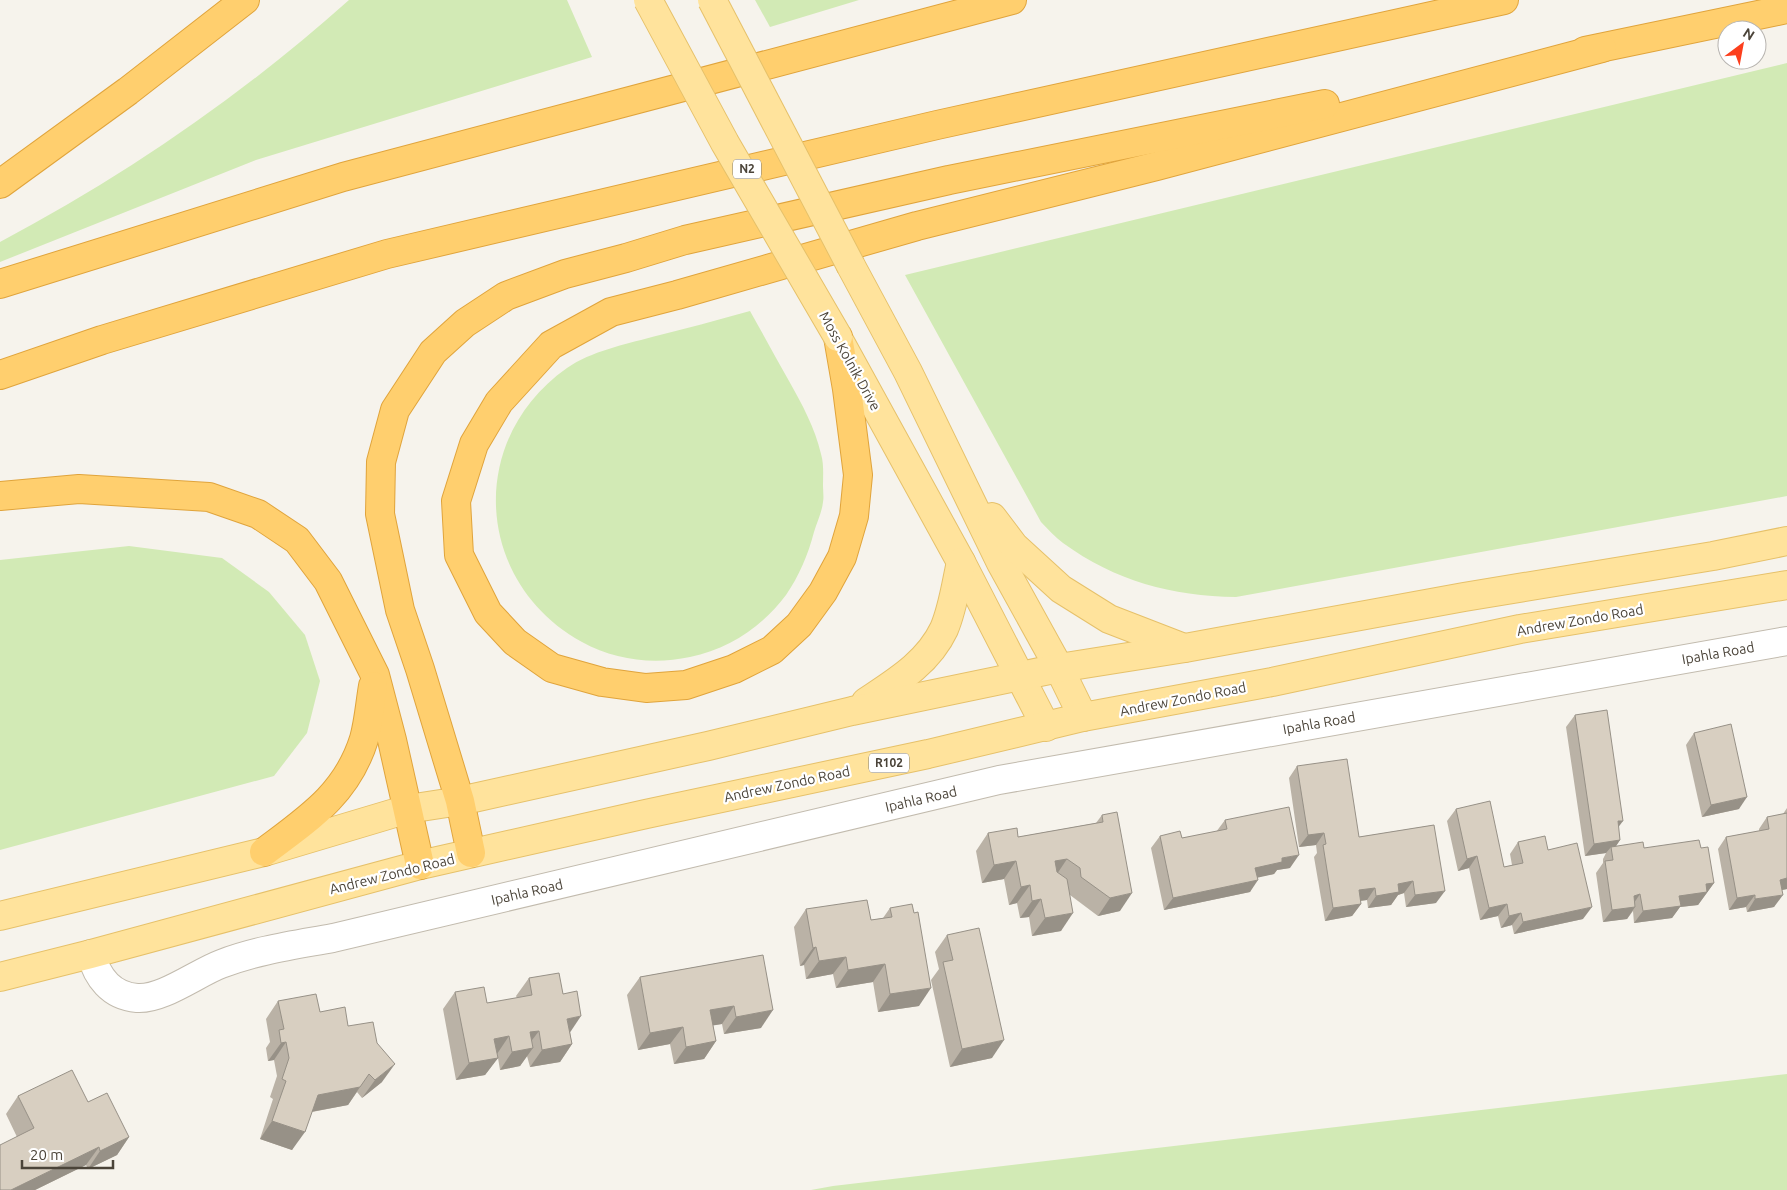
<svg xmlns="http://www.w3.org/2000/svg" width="1787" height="1190" viewBox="0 0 1787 1190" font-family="Ubuntu,sans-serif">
	<rect width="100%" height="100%" fill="#f6f3ec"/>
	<g fill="#d2eab5">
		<path d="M 349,0 L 567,0 L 592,57 L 256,160 L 0,262 L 0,242 C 125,176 244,94 349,0 Z"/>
		<polygon points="755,0 859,0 770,27"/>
		<path d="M 1787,63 L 1787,496 L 1236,597 C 1172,596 1115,581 1063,543 C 1055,537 1048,529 1041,522 L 905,275 Z"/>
		<path d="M 750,311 C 763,334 776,358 789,381 C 802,404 815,428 821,454 C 824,464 823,475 823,486 C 823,491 824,497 823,502 C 822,512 817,522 814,532 C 808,555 799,576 786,595 C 762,627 729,649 690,657 C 653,665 615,660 582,642 C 474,582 466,439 567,368 C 592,351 623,345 652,337 C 685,329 717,320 750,311 Z"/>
		<polygon points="129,546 222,558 269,592 305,635 320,681 307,733 274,776 0,850 0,560"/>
		<polygon points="1787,1074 1787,1190 811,1190 833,1186"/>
	</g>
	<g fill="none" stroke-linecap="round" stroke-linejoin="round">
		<defs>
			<path id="minor" d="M 91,954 C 97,977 111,996 137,998 C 162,1000 197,973 221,964 C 257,950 295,945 333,938 L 999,780 L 1787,641"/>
			<g id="major">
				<polyline points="851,266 908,372 1001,563 1059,668 1083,717"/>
				<polyline points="840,342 961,562 1046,727"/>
				<polyline points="992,517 1014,546 1061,589 1109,619 1184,648"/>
				<path d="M 866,702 C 896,682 928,663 944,629 C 953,608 956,584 961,562"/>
				<polyline points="0,916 264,852 408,809 460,801 708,746 852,711 1059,668 1185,648 1464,597 1713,556 1787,541"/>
				<polyline points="0,977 91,954 420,865 646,814 928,754 1083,717 1272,682 1520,629 1787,585"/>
			</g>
			<g id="highway">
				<polyline points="1585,51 1787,9"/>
				<polyline points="0,184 128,91 245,0"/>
				<polyline points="0,284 343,177 1012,0"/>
				<polyline points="838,337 847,389 858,475 854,516 842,557 823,592 799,625 772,650 734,669 686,685 646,688 602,682 552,668 515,642 488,613 459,555 456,501 474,444 499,402 551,345 611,312 677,295 917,226 1157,166 1602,48"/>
				<polyline points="0,375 102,340 387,254 937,125 1504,0"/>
				<polyline points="0,496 79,489 209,497 258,514 297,540 328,581 375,675 392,740 420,865"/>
				<path d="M 264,852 C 308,819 347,794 364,739 C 369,721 370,703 373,686"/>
				<polyline points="471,853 460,801 420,669 400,610 380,514 381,462 395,410 433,352 465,323 506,296 565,274 626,258 685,240 949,180 1325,104"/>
			</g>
		</defs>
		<use href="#minor" stroke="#c2bbae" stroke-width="30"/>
		<use href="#major" stroke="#e6c16a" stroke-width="30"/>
		<use href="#highway" stroke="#e0a43c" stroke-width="30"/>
		<use href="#minor" stroke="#fff" stroke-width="28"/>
		<use href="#major" stroke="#ffe39c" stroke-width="28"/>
		<use href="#highway" stroke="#ffcf6e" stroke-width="28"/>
		<defs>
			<g id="major-bridge">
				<polyline points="648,0 725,143 838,337"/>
				<polyline points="712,0 851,266"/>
			</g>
		</defs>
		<use href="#major-bridge" stroke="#e6c16a" stroke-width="30" stroke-linecap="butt"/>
		<use href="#major-bridge" stroke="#ffe39c" stroke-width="28"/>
	</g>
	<g fill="#bab2a6">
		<polygon points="1575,715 1618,827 1620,840 1616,846 1644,848 1701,848 1714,883 1698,905 1680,907 1672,918 1634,923 1633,911 1627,919 1603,922 1596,873 1603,863 1603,859 1606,853 1585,856 1566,727"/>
		<polygon points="1694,733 1739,809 1702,817 1686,745"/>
		<polygon points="1297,766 1359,837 1434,825 1436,903 1406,907 1404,893 1398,895 1391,905 1368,908 1367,900 1360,901 1361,904 1352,916 1325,921 1314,857 1317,853 1316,845 1299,847 1289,778"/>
		<polygon points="1787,808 1787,889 1782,890 1774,907 1747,912 1746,907 1729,910 1718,849 1726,837 1759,831 1759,829 1767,817 1783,814"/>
		<polygon points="1456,809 1504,867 1512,865 1510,854 1518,842 1548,850 1583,919 1514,934 1512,925 1501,928 1498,916 1480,920 1469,868 1458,871 1447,821"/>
		<polygon points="1102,815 1120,911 1098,916 1070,895 1061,931 1032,936 1029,917 1020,918 1017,903 1009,905 1004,879 982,883 976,851 988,833 1018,837 1096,823"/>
		<polygon points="1225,820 1290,868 1277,870 1274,874 1257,877 1250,892 1164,910 1151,848 1160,836 1182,838 1216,832"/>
		<polygon points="890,908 919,1006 878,1012 873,982 836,988 833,974 806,979 804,965 800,966 794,927 806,909 871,920 883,918"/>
		<polygon points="947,935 992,1058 950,1067 931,980 939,969 935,952"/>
		<polygon points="763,955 761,1028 724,1034 722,1024 713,1025 716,1041 704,1059 674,1064 670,1044 638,1050 627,995 640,977"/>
		<polygon points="529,978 570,1032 572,1044 560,1062 530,1067 527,1056 520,1066 500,1070 498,1058 485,1075 456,1080 443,1009 455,992 487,1003 517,998 516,996"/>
		<polygon points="278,1001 320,1012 348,1026 382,1082 362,1098 357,1092 348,1105 312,1112 292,1150 260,1139 273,1099 270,1097 277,1076 274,1060 268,1061 266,1048 270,1042 266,1019"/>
		<polygon points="18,1096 88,1102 129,1137 117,1155 88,1169 86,1165 35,1190 0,1190 17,1137 6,1114"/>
	</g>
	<g fill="#979187">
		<polygon points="1747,797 1739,809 1702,817 1711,805"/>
		<polygon points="1618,821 1623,821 1614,833"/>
		<polygon points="1324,833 1316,845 1299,847 1308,835"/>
		<polygon points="1620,840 1612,852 1611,847 1606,853 1585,856 1594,844"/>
		<polygon points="1299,855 1290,868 1277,870 1274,874 1247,880 1255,868 1282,858"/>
		<polygon points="1477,856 1469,868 1458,871 1467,859"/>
		<polygon points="1067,859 1055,877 1055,861"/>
		<polygon points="1016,861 1004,879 982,883 994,865"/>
		<polygon points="1787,878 1787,889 1771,892 1780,880"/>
		<polygon points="1258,880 1250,892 1164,910 1173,898"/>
		<polygon points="1413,881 1404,893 1398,895 1391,905 1368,908 1376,896 1398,884"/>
		<polygon points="1714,883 1698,905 1680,907 1672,918 1634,923 1643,911 1706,884"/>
		<polygon points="1030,885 1017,903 1009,905 1021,887"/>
		<polygon points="1375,888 1367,900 1350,902 1359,890"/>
		<polygon points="1445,891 1436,903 1406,907 1415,895"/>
		<polygon points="1132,893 1120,911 1098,916 1110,898"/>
		<polygon points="1640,894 1632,906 1634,896"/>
		<polygon points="1755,895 1746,907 1729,910 1737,898"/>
		<polygon points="1783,895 1774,907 1747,912 1755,899"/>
		<polygon points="1041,899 1029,917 1020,918 1032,901"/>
		<polygon points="1361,904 1352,916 1325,921 1333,908"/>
		<polygon points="1507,904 1498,916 1480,920 1489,908"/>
		<polygon points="1592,907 1583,919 1514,934 1523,922"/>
		<polygon points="1635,907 1627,919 1603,922 1612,910"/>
		<polygon points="1073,913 1061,931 1032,936 1045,918"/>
		<polygon points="1521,913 1512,925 1501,928 1509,916"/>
		<polygon points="816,947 804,965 800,966 813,948"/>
		<polygon points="846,957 833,974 806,979 819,961"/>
		<polygon points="885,964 873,982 836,988 848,970"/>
		<polygon points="931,988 919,1006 878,1012 890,994"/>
		<polygon points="734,1006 722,1024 698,1028 710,1010"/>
		<polygon points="773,1010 761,1028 724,1034 736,1017"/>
		<polygon points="581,1016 569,1034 567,1019"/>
		<polygon points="683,1027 670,1044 638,1050 650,1033"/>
		<polygon points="539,1031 526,1048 530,1032"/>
		<polygon points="509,1036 497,1054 494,1039"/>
		<polygon points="1004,1040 992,1058 950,1067 962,1049"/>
		<polygon points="716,1041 704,1059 674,1064 686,1047"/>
		<polygon points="286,1042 274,1060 268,1061 281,1043"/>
		<polygon points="572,1044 560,1062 530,1067 542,1050"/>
		<polygon points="533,1048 520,1066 500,1070 512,1052"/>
		<polygon points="498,1058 485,1075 456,1080 469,1063"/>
		<polygon points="395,1064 382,1082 362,1098 375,1080"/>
		<polygon points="360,1087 348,1105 305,1113 318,1095"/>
		<polygon points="272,1121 305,1132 292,1150 260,1139"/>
		<polygon points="129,1137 117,1155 88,1169 100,1151"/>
		<polygon points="99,1147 86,1165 35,1190 11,1190"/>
	</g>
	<g fill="#d8cfc1" stroke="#979187">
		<polygon points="1607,710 1623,821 1618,821 1620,840 1594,844 1575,715"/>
		<polygon points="1731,724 1747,797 1711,805 1694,733"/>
		<polygon points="1347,759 1359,837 1434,825 1445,891 1415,895 1413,881 1398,884 1399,892 1376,896 1375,888 1359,890 1361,904 1333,908 1323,845 1326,844 1324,833 1308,835 1297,766"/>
		<polygon points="1490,801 1504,867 1523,863 1518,842 1545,836 1548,850 1577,843 1592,907 1523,922 1521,913 1509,916 1507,904 1489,908 1477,856 1467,859 1456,809"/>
		<polygon points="1289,807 1299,855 1282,858 1282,862 1255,868 1258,880 1173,898 1160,836 1180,831 1182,838 1227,829 1225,820"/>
		<polygon points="1117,812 1132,893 1110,898 1081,877 1080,868 1067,859 1055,861 1057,872 1067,879 1073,913 1045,918 1041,899 1032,901 1030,885 1021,887 1016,861 994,865 988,833 1017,828 1018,837 1103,822 1102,815"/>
		<polygon points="1787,813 1787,878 1780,880 1783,895 1755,899 1755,895 1737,898 1726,837 1769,829 1767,817"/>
		<polygon points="1699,840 1701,848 1708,847 1714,883 1706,884 1707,892 1679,896 1681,906 1643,911 1640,894 1634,896 1635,907 1612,910 1605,861 1613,860 1611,847 1643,842 1644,848"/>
		<polygon points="867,900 871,920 892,917 890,908 912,904 914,913 918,912 931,988 890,994 885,964 848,970 846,957 819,961 816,947 813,948 806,909"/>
		<polygon points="979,928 1004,1040 962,1049 943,962 953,960 947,935"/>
		<polygon points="763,955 773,1010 736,1017 734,1006 710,1010 716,1041 686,1047 683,1027 650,1033 640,977"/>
		<polygon points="559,973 563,994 577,991 581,1016 567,1019 572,1044 542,1050 539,1031 530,1032 533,1048 512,1052 509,1036 494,1039 498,1058 469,1063 455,992 484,987 487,1003 532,995 529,978"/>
		<polygon points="316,994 320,1012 345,1007 348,1026 373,1022 377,1043 395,1064 375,1080 369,1074 360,1087 318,1095 305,1132 272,1121 286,1081 282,1079 289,1058 286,1042 281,1043 279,1030 284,1029 278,1001"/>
		<polygon points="72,1070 88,1102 107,1093 129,1137 100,1151 99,1147 11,1190 0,1190 0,1145 34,1128 18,1096"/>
	</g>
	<g text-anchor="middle" stroke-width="4.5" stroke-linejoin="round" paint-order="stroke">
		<g fill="#fff" stroke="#817c74" stroke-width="1">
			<rect x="733" y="159.5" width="28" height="19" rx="4"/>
			<rect x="869" y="753.5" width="40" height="19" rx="4"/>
		</g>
		<g font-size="12" font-weight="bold" fill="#4b4439">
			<text x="747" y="173">N2</text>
			<text x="889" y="767">R102</text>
		</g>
		<g font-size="14" fill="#4b4439" stroke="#fff">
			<text transform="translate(850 361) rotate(61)" y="5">Moss Kolnik Drive</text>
			<text transform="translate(1580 620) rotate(-10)" y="5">Andrew Zondo Road</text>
			<text transform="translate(1718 653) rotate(-10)" y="5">Ipahla Road</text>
			<text transform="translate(1183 699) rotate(-11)" y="5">Andrew Zondo Road</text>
			<text transform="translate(1319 723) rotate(-10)" y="5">Ipahla Road</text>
			<text transform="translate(787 784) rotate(-12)" y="5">Andrew Zondo Road</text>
			<text transform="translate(921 799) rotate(-13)" y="5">Ipahla Road</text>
			<text transform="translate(392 874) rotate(-14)" y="5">Andrew Zondo Road</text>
			<text transform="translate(527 892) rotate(-13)" y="5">Ipahla Road</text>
		</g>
	</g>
	<g transform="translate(1742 45) rotate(32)"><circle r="24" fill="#ffffff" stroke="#b7b4b0"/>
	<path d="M0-4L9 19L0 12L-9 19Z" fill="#fc3f1d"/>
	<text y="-8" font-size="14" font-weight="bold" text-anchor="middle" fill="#4b4439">N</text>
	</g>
	<path d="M22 1160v8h91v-8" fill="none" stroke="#4b4439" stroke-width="2.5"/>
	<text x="30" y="1160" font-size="15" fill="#4b4439" stroke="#ffffff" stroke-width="4" paint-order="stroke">20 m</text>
</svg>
